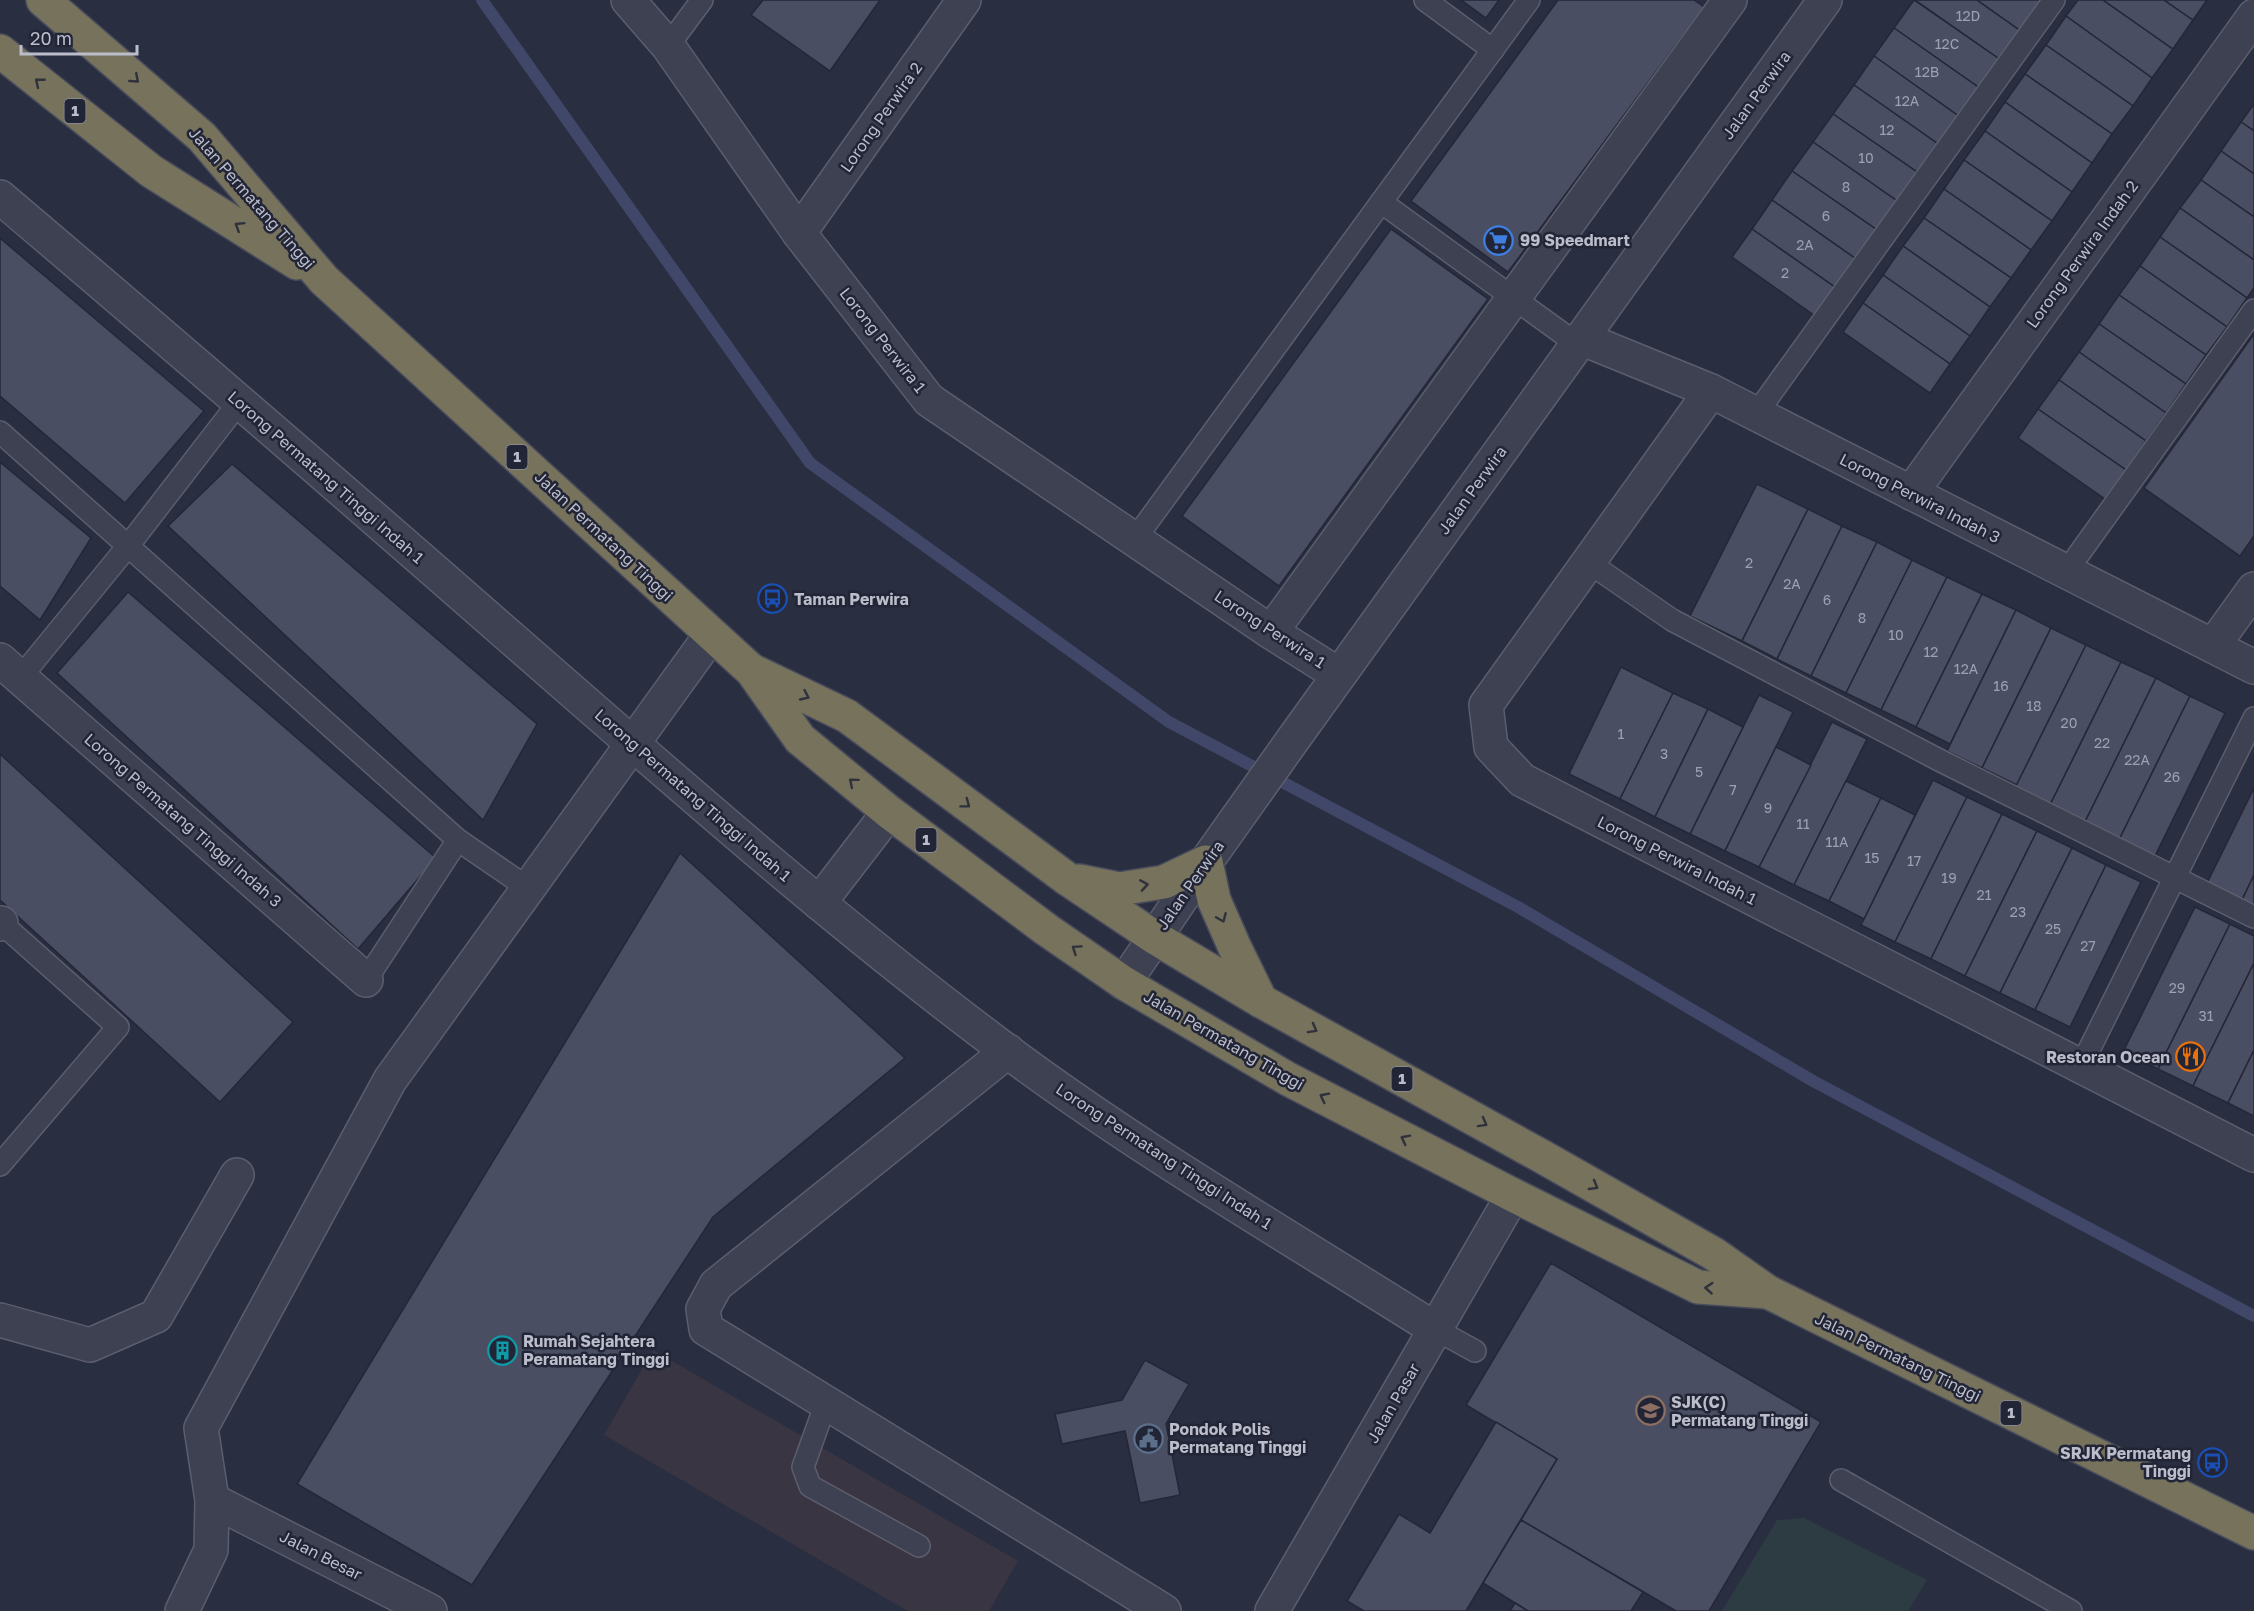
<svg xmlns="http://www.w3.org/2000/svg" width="2254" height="1611" viewBox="0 0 2254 1611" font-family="'Golos Text',sans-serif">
	<rect width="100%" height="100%" fill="#2a2e41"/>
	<polygon fill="#3a3542" points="653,1350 1018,1561 989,1611 908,1611 604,1435"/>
	<polygon fill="#2d3b43" points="1804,1518 1927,1580 1908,1611 1722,1611 1777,1520"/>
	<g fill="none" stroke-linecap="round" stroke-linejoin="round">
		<polyline stroke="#414768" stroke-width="12" points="482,0 810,463 1169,722 1518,907 1813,1081 2254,1316"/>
	</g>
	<g fill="#494e62" stroke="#242738" stroke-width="1.5">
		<polygon points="763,0 880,0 830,71 751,15"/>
		<polygon points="1461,0 1499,0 1486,18"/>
		<polygon points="1558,0 1694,0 1704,7 1508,272 1411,201"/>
		<polygon points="1914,0 2001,60 1981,89 1894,28"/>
		<polygon points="1915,0 1977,0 2021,31 2001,60"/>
		<polygon points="1977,0 2038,0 2042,2 2021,31"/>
		<polygon points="2078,0 2103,0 2173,49 2152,78 2066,16"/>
		<polygon points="2103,0 2164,0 2193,20 2173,49"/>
		<polygon points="2164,0 2207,0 2193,20"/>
		<polygon points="2066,16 2152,78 2133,106 2046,45"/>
		<polygon points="1894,28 1981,89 1960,117 1874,56"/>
		<polygon points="2046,45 2133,106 2112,134 2025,74"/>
		<polygon points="1874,56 1960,117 1941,146 1854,85"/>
		<polygon points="2025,74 2112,134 2092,163 2005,102"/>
		<polygon points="1854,85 1941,146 1920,174 1833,114"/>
		<polygon points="2005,102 2092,163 2072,192 1985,131"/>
		<polygon points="2254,104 2254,131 2241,122"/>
		<polygon points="1833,114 1920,174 1900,203 1813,142"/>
		<polygon points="2241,122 2254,131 2254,174 2221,151"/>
		<polygon points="1985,131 2072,192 2052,221 1964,160"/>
		<polygon points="1813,142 1900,203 1880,232 1792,171"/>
		<polygon points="2221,151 2254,174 2254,217 2201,180"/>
		<polygon points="1964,160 2052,221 2031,250 1944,189"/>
		<polygon points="1792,171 1880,232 1859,261 1772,200"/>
		<polygon points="2201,180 2254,217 2254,260 2180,208"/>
		<polygon points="1944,189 2031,250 2011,278 1924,218"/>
		<polygon points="1772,200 1859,261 1839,290 1752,229"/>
		<polygon points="2180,208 2254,260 2254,288 2247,298 2160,237"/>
		<polygon points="1924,218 2011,278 1990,307 1903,246"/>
		<polygon points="1391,229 1488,299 1279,586 1182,516"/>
		<polygon points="1752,229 1839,290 1818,318 1732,257"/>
		<polygon points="2160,237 2247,298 2227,327 2140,266"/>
		<polygon points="0,238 204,411 125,503 0,396"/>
		<polygon points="1903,246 1990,307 1970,336 1883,275"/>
		<polygon points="2140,266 2227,327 2206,355 2119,295"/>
		<polygon points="1883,275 1970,336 1950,364 1863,303"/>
		<polygon points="2119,295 2206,355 2186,384 2099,324"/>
		<polygon points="1863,303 1950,364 1930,393 1843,332"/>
		<polygon points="2099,324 2186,384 2166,413 2079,352"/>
		<polygon points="2254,334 2254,536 2240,556 2144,488"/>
		<polygon points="2079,352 2166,413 2146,441 2059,380"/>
		<polygon points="2059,380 2146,441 2126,470 2038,409"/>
		<polygon points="2038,409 2126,470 2105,499 2018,438"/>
		<polygon points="0,462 91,538 40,620 0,586"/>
		<polygon points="232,464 537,724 483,820 168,526"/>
		<polygon points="1757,484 1808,509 1742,641 1690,616"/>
		<polygon points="1808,509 1842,526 1777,659 1742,641"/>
		<polygon points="1842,526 1877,542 1811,676 1777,659"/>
		<polygon points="1877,542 1912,560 1846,693 1811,676"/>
		<polygon points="1912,560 1947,577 1881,710 1846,693"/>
		<polygon points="1947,577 1982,594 1916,727 1881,710"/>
		<polygon points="128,592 436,858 358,949 57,673"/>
		<polygon points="1982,594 2016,610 1950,744 1916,727"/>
		<polygon points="2016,610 2051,628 1982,768 1947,751"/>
		<polygon points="2051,628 2086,645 2017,785 1982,768"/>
		<polygon points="2086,645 2121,662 2049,807 2014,790"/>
		<polygon points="2121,662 2156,678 2084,824 2049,807"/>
		<polygon points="1621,667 1673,693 1620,799 1569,774"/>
		<polygon points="2156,678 2190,696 2119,840 2084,824"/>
		<polygon points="1673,693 1708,709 1655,817 1620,799"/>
		<polygon points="1759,695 1793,712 1725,851 1690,834"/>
		<polygon points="2190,696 2225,713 2154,858 2119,840"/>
		<polygon points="1708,709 1743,727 1690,834 1655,817"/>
		<polygon points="1832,722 1867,739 1794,885 1759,867"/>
		<polygon points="1776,747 1811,765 1759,867 1725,851"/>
		<polygon points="0,754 293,1022 220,1102 0,900"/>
		<polygon points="1933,780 1967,797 1895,942 1861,925"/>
		<polygon points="1846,781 1881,798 1829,901 1794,885"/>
		<polygon points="2254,788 2254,875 2242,900 2207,883"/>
		<polygon points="1967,797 2002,814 1931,959 1895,942"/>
		<polygon points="1881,798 1915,815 1864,919 1829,901"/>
		<polygon points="2002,814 2037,831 1965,976 1931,959"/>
		<polygon points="2037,831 2072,848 2000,993 1965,976"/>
		<polygon points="2072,848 2106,865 2035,1010 2000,993"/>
		<polygon points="680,853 905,1058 713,1217 472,1585 297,1484"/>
		<polygon points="2106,865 2141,882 2070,1027 2035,1010"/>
		<polygon points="2254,875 2254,906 2242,900"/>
		<polygon points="2195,907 2230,924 2158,1069 2123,1052"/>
		<polygon points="2230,924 2254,936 2254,963 2193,1086 2158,1069"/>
		<polygon points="2254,963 2254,1050 2228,1103 2193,1086"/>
		<polygon points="2254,1050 2254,1116 2228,1103"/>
		<polygon points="1551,1263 1821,1422 1709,1611 1676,1611 1521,1520 1557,1459 1466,1405"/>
		<polygon points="1145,1360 1189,1384 1166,1424 1180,1495 1140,1503 1125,1431 1062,1444 1055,1414 1122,1400"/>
		<polygon points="1496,1422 1557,1459 1466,1611 1364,1611 1347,1601 1399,1514 1430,1533"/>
		<polygon points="1521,1520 1643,1592 1631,1611 1528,1611 1483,1583"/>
		<polygon points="1515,1603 1528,1611 1510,1611"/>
	</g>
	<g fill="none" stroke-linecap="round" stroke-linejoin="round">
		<defs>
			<g id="lane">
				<polyline points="1425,0 1493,50"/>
				<polyline points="668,46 702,0"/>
				<polyline points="1381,202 1577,344"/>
				<polyline points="1756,414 2054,0"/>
				<polyline points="0,432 458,840 528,888"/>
				<polyline points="1135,539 1529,0"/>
				<polyline points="1588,562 1672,620 1941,761 2254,917"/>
				<polyline points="2066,572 2254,310"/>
				<polyline points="20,678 128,546 240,401"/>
				<polyline points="0,922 118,1027 0,1165"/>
				<polyline points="366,980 458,840"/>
				<polyline points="2081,1066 2254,718"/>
				<polyline points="1435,1329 1475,1351"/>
				<polyline points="826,1403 803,1467 810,1486 919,1546"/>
				<polyline points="1841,1480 2071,1611"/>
			</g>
			<g id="street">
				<polyline points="628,0 668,46 799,233 929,400 1271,632 1339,675"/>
				<path d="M 0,197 C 171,342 340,488 509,636 C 673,779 836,924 1011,1054 C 1146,1154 1293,1239 1435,1329"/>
				<polyline points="799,233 964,0"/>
				<polyline points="1581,338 1711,391 2254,667"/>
				<polyline points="1711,391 1486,705 1491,747 1522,780 2254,1155"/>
				<polyline points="1911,493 2254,16"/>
				<polyline points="1271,632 1730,0"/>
				<polyline points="2213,646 2254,589"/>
				<polyline points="0,660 366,980"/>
				<polyline points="819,903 889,812"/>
				<polyline points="0,924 1,923"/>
				<polyline points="1124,983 1206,862 1294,738 1825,0"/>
				<polyline points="1008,1051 716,1285 703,1309 706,1329 1164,1611"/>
				<polyline points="0,1320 90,1345 156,1316 237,1175"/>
				<polyline points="212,1500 430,1611"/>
				<polyline points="182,1611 211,1550 212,1500 201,1428 390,1080 711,635"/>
				<polyline points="1272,1611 1513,1195"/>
			</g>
			<g id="highway">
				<polyline points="43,0 202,137 324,280 752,671 800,739 889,812 1047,930 1124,983 1288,1079 1513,1195 1698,1287 1768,1292"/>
				<polyline points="0,51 151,171 297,263"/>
				<polyline points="753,671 847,716 1066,878 1154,937 1261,1001 1543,1157 1714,1254 1768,1292 2254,1533"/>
				<polyline points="1079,881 1119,889 1164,882 1206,862 1214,900 1235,948 1261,1001"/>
			</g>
		</defs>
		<use href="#lane" stroke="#5c5e6e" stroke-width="24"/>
		<use href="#street" stroke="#5c5e6e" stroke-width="36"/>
		<use href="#highway" stroke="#484b5b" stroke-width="36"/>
		<use href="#lane" stroke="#3e4151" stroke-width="21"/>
		<use href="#street" stroke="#3e4151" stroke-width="33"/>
		<use href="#highway" stroke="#76725c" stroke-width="33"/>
	</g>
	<defs><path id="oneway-chevron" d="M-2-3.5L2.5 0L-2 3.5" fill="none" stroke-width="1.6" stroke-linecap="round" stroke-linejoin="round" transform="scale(1.5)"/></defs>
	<g stroke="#2f313c">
		<use href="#oneway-chevron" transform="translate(135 79) rotate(41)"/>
		<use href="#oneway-chevron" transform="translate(39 82) rotate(-141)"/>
		<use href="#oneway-chevron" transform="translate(239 226) rotate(-148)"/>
		<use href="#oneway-chevron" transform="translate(805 696) rotate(25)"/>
		<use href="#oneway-chevron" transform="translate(853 782) rotate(-140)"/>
		<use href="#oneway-chevron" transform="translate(966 804) rotate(37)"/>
		<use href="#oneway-chevron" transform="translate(1144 885) rotate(-9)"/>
		<use href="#oneway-chevron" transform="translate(1222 918) rotate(67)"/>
		<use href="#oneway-chevron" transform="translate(1076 949) rotate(-146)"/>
		<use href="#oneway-chevron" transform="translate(1313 1029) rotate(29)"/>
		<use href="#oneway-chevron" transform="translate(1324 1097) rotate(-153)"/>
		<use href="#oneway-chevron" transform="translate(1483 1123) rotate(29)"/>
		<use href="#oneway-chevron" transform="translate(1405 1139) rotate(-153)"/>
		<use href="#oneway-chevron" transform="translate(1594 1186) rotate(30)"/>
		<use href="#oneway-chevron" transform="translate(1709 1288) rotate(-176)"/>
	</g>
	<defs>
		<symbol id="supermarket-ring" viewBox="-11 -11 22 22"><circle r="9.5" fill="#222536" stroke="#3f7fe0" stroke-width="1.5"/><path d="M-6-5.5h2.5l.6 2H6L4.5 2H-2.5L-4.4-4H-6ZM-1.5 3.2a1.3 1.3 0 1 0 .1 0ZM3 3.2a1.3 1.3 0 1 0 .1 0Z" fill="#3f7fe0"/></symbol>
		<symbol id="bus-ring" viewBox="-11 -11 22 22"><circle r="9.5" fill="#222536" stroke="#1a4fb4" stroke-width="1.5"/><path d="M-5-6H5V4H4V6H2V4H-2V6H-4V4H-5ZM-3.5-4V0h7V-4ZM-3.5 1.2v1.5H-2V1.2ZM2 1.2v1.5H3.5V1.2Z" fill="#1a4fb4"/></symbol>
		<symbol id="restaurant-ring" viewBox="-11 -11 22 22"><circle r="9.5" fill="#222536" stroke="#e8710a" stroke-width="1.5"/><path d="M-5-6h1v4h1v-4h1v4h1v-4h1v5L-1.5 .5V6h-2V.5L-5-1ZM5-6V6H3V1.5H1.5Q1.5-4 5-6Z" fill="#e8710a"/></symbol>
		<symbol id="building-ring" viewBox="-11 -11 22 22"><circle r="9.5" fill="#222536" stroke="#0f9aa8" stroke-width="1.5"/><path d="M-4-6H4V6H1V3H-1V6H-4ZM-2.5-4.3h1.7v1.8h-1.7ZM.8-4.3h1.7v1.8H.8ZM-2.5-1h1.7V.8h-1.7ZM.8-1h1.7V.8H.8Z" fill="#0f9aa8"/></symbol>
		<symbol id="school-ring" viewBox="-11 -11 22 22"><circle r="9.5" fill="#222536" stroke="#8d6e63" stroke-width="1.5"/><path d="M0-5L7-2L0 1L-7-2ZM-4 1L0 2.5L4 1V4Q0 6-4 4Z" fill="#8d6e63"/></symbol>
		<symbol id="civic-ring" viewBox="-11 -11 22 22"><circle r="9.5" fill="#222536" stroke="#5c6f8a" stroke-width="1.5"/><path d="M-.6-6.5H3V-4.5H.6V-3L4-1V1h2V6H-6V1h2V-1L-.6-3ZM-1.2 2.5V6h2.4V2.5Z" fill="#5c6f8a"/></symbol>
	</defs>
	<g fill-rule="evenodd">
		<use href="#supermarket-ring" x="1482" y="224" width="33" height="33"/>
		<use href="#bus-ring" x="756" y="582" width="33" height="33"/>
		<use href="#restaurant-ring" x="2174" y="1040" width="33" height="33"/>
		<use href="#building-ring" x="486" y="1334" width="33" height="33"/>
		<use href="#school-ring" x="1634" y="1394" width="33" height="33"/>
		<use href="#civic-ring" x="1132" y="1422" width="33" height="33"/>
		<use href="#bus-ring" x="2196" y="1446" width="33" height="33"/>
	</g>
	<g text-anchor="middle" stroke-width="5" stroke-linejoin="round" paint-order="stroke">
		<g font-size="14" fill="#9ea1b1">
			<text x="1968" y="21">12D</text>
			<text x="1947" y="49">12C</text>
			<text x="1927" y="77">12B</text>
			<text x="1907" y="106">12A</text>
			<text x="1887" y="135">12</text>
			<text x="1866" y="163">10</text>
			<text x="1846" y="192">8</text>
			<text x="1826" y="221">6</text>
			<text x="1805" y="250">2A</text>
			<text x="1785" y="278">2</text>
			<text x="1749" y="568">2</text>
			<text x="1792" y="589">2A</text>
			<text x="1827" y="605">6</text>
			<text x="1862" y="623">8</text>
			<text x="1896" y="640">10</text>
			<text x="1931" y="657">12</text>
			<text x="1966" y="674">12A</text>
			<text x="2001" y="691">16</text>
			<text x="2034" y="711">18</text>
			<text x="2069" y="728">20</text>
			<text x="1621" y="739">1</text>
			<text x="2102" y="748">22</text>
			<text x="1664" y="759">3</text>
			<text x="2137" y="765">22A</text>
			<text x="1699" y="777">5</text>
			<text x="2172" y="782">26</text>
			<text x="1733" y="795">7</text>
			<text x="1768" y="813">9</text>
			<text x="1803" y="829">11</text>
			<text x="1837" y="847">11A</text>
			<text x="1872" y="863">15</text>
			<text x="1914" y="866">17</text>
			<text x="1949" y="883">19</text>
			<text x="1984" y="900">21</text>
			<text x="2018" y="917">23</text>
			<text x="2053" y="934">25</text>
			<text x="2088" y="951">27</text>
			<text x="2177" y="993">29</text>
			<text x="2206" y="1021">31</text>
		</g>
		<g fill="#222536" stroke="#8d8f9e" stroke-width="1.5">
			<rect x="64.5" y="99" width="21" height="24" rx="4.5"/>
			<rect x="506.5" y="445" width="21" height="24" rx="4.5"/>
			<rect x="915.5" y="828" width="21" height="24" rx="4.5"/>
			<rect x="1391.5" y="1067" width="21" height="24" rx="4.5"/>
			<rect x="2000.5" y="1401" width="21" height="24" rx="4.5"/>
		</g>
		<g font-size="15" font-weight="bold" fill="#bbbdcb">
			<text x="75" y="116">1</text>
			<text x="517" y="462">1</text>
			<text x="926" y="845">1</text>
			<text x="1402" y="1084">1</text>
			<text x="2011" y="1418">1</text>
		</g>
		<g font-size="16" fill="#bbbdcb" stroke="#222536">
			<text transform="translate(1756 95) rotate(-54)" y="6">Jalan Perwira</text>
			<text transform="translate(881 117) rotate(-55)" y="6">Lorong Perwira 2</text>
			<text transform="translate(252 198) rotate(49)" y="6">Jalan Permatang Tinggi</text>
			<text transform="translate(2082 254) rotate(-54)" y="6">Lorong Perwira Indah 2</text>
			<text transform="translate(883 340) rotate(52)" y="6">Lorong Perwira 1</text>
			<text transform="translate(326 477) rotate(41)" y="6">Lorong Permatang Tinggi Indah 1</text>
			<text transform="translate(1472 490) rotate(-54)" y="6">Jalan Perwira</text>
			<text transform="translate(1920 498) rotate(27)" y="6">Lorong Perwira Indah 3</text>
			<text transform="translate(604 536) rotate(43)" y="6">Jalan Permatang Tinggi</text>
			<text transform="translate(1270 629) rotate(33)" y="6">Lorong Perwira 1</text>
			<text transform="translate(693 795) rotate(41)" y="6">Lorong Permatang Tinggi Indah 1</text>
			<text transform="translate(183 820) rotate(41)" y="6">Lorong Permatang Tinggi Indah 3</text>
			<text transform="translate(1677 860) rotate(27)" y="6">Lorong Perwira Indah 1</text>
			<text transform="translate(1190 885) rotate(-55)" y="6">Jalan Perwira</text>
			<text transform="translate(1224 1040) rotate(30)" y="6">Jalan Permatang Tinggi</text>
			<text transform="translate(1164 1156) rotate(33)" y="6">Lorong Permatang Tinggi Indah 1</text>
			<text transform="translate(1898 1357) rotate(26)" y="6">Jalan Permatang Tinggi</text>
			<text transform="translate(1393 1403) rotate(-60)" y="6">Jalan Pasar</text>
			<text transform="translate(321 1555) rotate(27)" y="6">Jalan Besar</text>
		</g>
		<g font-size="16" font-weight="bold" fill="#bbbdcb" stroke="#222536" text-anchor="start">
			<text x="1520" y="246">99 Speedmart</text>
			<text x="794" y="605">Taman Perwira</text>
			<text x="2170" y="1063" text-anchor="end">Restoran Ocean</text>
			<text x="523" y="1347">Rumah Sejahtera<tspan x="523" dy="18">Peramatang Tinggi</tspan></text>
			<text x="1671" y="1408">SJK(C)<tspan x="1671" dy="18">Permatang Tinggi</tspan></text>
			<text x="1169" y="1435">Pondok Polis<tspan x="1169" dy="18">Permatang Tinggi</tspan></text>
			<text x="2191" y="1459" text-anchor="end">SRJK Permatang<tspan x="2191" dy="18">Tinggi</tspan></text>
		</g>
	</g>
	<path d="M21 45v9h116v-9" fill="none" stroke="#bbbdcb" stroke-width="3"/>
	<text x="30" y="45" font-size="18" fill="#bbbdcb" stroke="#222536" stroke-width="4.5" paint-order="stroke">20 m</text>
</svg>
